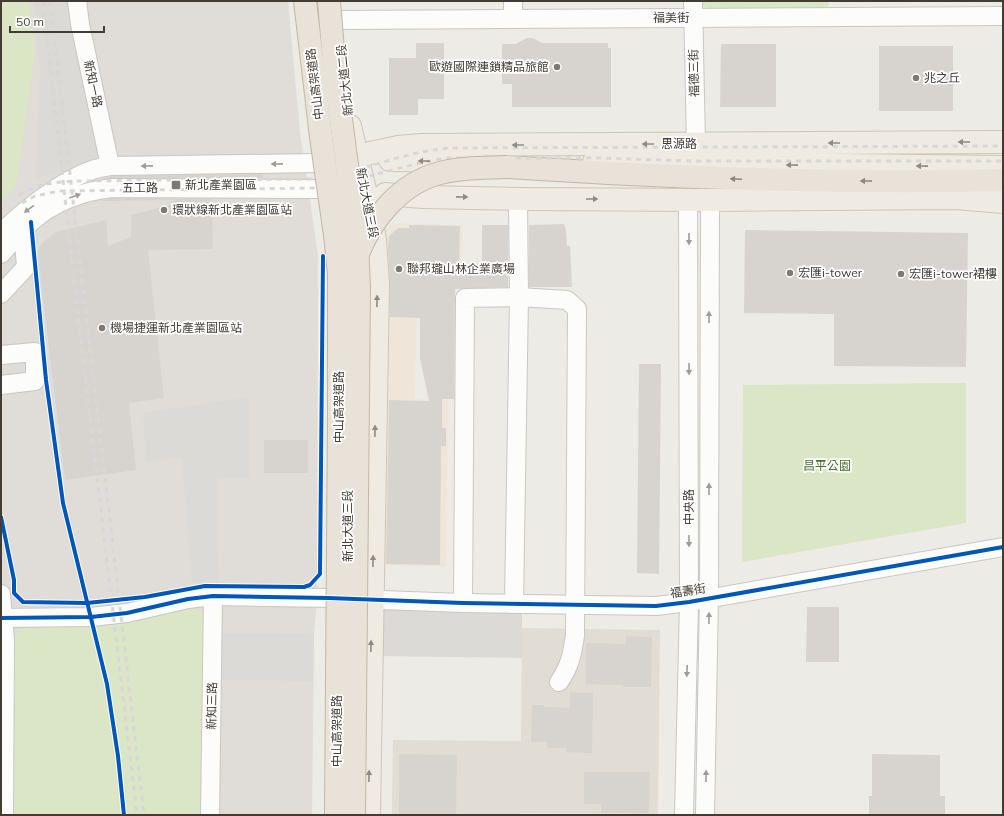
<svg xmlns="http://www.w3.org/2000/svg" width="1004" height="816" viewBox="0 0 1004 816" font-family="Mulish,'Noto Sans TC',sans-serif">
	<rect width="100%" height="100%" fill="#edebe6"/>
	<polygon fill="#e1dcd4" points="522,628 660,630 658,814 521,813 520,815 392,815 393,740 521,741"/>
	<polygon fill="#efe6d9" points="391,223 463,225 462,262 417,268 415,399 448,400 446,567 380,565 384,238"/>
	<polygon fill="#e0dcd7" points="1,1 288,1 300,133 318,255 317,599 314,634 312,815 1,815"/>
	<g fill="#dbe6c7">
		<polygon points="1,1 29,1 35,50 16,186 1,201"/>
		<polygon points="702,1 829,1 829,5 822,12 708,11 702,4"/>
		<polygon points="966,383 966,523 742,562 743,385"/>
		<path d="M 190,608 C 199,609 202,611 205,619 L 204,815 L 12,815 L 13,642 C 15,633 20,628 30,626 L 93,626 L 130,622 Z"/>
	</g>
	<g fill="#dcdad6">
		<polygon points="33,1 68,1 74,38 100,157 36,179 40,68"/>
		<polygon points="249,397 249,477 217,477 218,580 192,583 182,457 146,462 143,413"/>
		<polygon points="379,607 522,609 522,658 378,656"/>
		<polygon points="219,633 314,634 313,681 219,680"/>
	</g>
	<g fill="#d7d4cf">
		<polygon points="527,38 533,38 542,43 608,43 608,48 611,48 611,107 512,107 512,84 502,84 502,44 516,44 521,41"/>
		<polygon points="416,43 444,43 444,99 418,99 418,115 389,115 389,58 416,58"/>
		<polygon points="721,44 776,44 776,107 720,107"/>
		<rect x="879" y="46" width="74" height="65"/>
		<polygon points="263,174 263,178 112,178 99,179 111,176"/>
		<polygon points="113,198 217,199 212,199 213,249 148,250 164,398 129,403 136,470 65,480 38,258 39,248 42,243 56,232 106,220 108,246 131,237 131,215 175,204 175,200 99,201"/>
		<polygon points="564,224 566,230 567,246 570,246 572,287 529,287 529,225"/>
		<polygon points="409,225 460,226 459,267 482,263 482,225 508,225 508,287 455,289 454,399 442,399 442,428 446,428 446,446 441,446 440,565 386,564 389,400 429,401 420,358 420,318 390,317 390,284 388,248 389,236 398,228 409,228"/>
		<polygon points="745,230 968,233 966,367 834,366 834,314 744,313"/>
		<polygon points="639,364 661,364 659,574 637,573"/>
		<rect x="264" y="440" width="44" height="33"/>
		<polygon points="807,607 839,607 839,662 806,662"/>
		<polygon points="626,636 652,637 651,687 623,687 623,685 586,684 586,643 626,644"/>
		<polygon points="570,692 593,693 592,753 566,752 566,748 547,748 547,742 531,742 532,705 544,705 544,707 570,708"/>
		<polygon points="399,754 457,755 456,815 399,814"/>
		<polygon points="872,754 940,755 940,796 945,796 945,815 869,815 869,796 872,796"/>
		<polygon points="584,772 650,772 649,813 601,813 601,804 584,804"/>
	</g>
	<g fill="none" stroke-linecap="round" stroke-linejoin="round">
		<defs>
			<g id="minor">
				<polyline points="77,1 80,24 110,166"/>
				<polyline points="513,1 513,19"/>
				<polyline points="693,1 696,144"/>
				<polyline points="339,20 1003,16"/>
				<path d="M 1,233 C 24,210 61,181 92,170 C 98,168 104,167 110,166 L 316,163"/>
				<path d="M 1,254 C 11,243 20,232 31,222 C 53,202 83,191 112,188 L 325,189"/>
				<polyline points="1,294 26,267 23,230"/>
				<polyline points="1,355 35,352 35,381 1,385"/>
				<polyline points="1,594 5,641 4,815"/>
				<path d="M 463,603 L 465,298 L 519,297 L 567,300 L 577,309 L 575,636 C 572,655 570,666 559,682"/>
				<polyline points="514,604 519,297 518,199"/>
				<polyline points="1,618 91,617 127,613 188,599 213,596 328,598 463,603 656,606 689,602 1003,547"/>
				<polyline points="210,815 213,596"/>
				<polyline points="684,815 689,602 688,200"/>
				<polyline points="705,815 709,598 710,200"/>
			</g>
			<g id="major">
				<polyline points="350,126 371,215 375,240 378,284 369,815"/>
				<polyline points="343,159 398,147 422,145 1003,142"/>
				<polyline points="390,160 474,161"/>
				<polyline points="594,162 1003,167"/>
				<polyline points="385,194 423,197 518,199 710,200 956,198 1003,202"/>
			</g>
			<g id="highway">
				<polyline points="318,1 324,76"/>
				<path d="M 508,167 C 673,178 838,184 1003,180"/>
			</g>
		</defs>
		<use href="#minor" stroke="#c9c7c2" stroke-width="20"/>
		<use href="#major" stroke="#cec6b5" stroke-width="24"/>
		<use href="#highway" stroke="#c3b7a3" stroke-width="24"/>
		<use href="#minor" stroke="#fcfcfb" stroke-width="18"/>
		<use href="#major" stroke="#efeae2" stroke-width="22"/>
		<use href="#highway" stroke="#e9e2d8" stroke-width="22"/>
		<g stroke="#d8d7d7" stroke-width="3" stroke-dasharray="5 5" stroke-linecap="butt">
			<polyline points="43,1 82,351 137,815"/>
			<polyline points="50,1 144,815"/>
			<path d="M 19,195 C 40,183 50,183 74,181 L 319,179 C 350,174 379,162 409,155 C 422,151 435,150 448,148 L 1003,146"/>
			<path d="M 22,203 L 35,196 L 59,191 L 320,188 C 363,180 404,164 448,158 L 599,158 L 693,161 L 1003,161"/>
		</g>
		<defs>
			<g id="highway-bridge">
				<polyline points="305,1 321,137 335,235 339,274 339,414 336,815"/>
				<polyline points="329,1 335,74 357,241 359,289 354,815"/>
				<path d="M 358,254 C 372,218 401,183 440,173 C 462,167 485,168 508,167"/>
			</g>
		</defs>
		<use href="#highway-bridge" stroke="#c3b7a3" stroke-width="24" stroke-linecap="butt"/>
		<use href="#highway-bridge" stroke="#e9e2d8" stroke-width="22"/>
		<defs>
			<g id="cycleway">
				<polyline points="31,222 46,380 63,503 107,684 118,756 124,815"/>
				<polyline points="1,517 14,580 14,593 23,602 87,603 145,597 205,586 304,587 310,585 320,574 323,256"/>
				<polyline points="1,618 91,617 127,613 188,599 213,596 328,598 463,603 656,606 689,602 1003,547"/>
			</g>
		</defs>
		<use href="#cycleway" stroke="#fff" stroke-width="6"/>
		<use href="#cycleway" stroke="#0057b8" stroke-width="4"/>
	</g>
	<defs><path id="oneway-solid" d="M-6-.8H1V-3.2L6.5 0L1 3.2V.8H-6Z"/></defs>
	<g fill="#908a82">
		<use href="#oneway-solid" transform="translate(964 142) rotate(180)"/>
		<use href="#oneway-solid" transform="translate(834 143) rotate(180)"/>
		<use href="#oneway-solid" transform="translate(648 144) rotate(180)"/>
		<use href="#oneway-solid" transform="translate(518 145) rotate(180)"/>
		<use href="#oneway-solid" transform="translate(424 161) rotate(-179)"/>
		<use href="#oneway-solid" transform="translate(792 165) rotate(-179)"/>
		<use href="#oneway-solid" transform="translate(922 166) rotate(-179)"/>
		<use href="#oneway-solid" transform="translate(462 197) rotate(1)"/>
		<use href="#oneway-solid" transform="translate(592 199)"/>
		<use href="#oneway-solid" transform="translate(377 301) rotate(-89)"/>
		<use href="#oneway-solid" transform="translate(375 431) rotate(-89)"/>
		<use href="#oneway-solid" transform="translate(373 561) rotate(-89)"/>
		<use href="#oneway-solid" transform="translate(371 646) rotate(-89)"/>
		<use href="#oneway-solid" transform="translate(369 776) rotate(-89)"/>
	</g>
	<g fill="#9f9c98">
		<use href="#oneway-solid" transform="translate(277 164) rotate(179)"/>
		<use href="#oneway-solid" transform="translate(147 166) rotate(179)"/>
		<use href="#oneway-solid" transform="translate(75 196) rotate(-20)"/>
		<use href="#oneway-solid" transform="translate(29 209) rotate(144)"/>
		<use href="#oneway-solid" transform="translate(689 239) rotate(90)"/>
		<use href="#oneway-solid" transform="translate(709 317) rotate(-90)"/>
		<use href="#oneway-solid" transform="translate(689 369) rotate(90)"/>
		<use href="#oneway-solid" transform="translate(709 489) rotate(-90)"/>
		<use href="#oneway-solid" transform="translate(689 541) rotate(90)"/>
		<use href="#oneway-solid" transform="translate(709 618) rotate(-89)"/>
		<use href="#oneway-solid" transform="translate(687 671) rotate(92)"/>
		<use href="#oneway-solid" transform="translate(706 776) rotate(-89)"/>
	</g>
	<g fill="#8d877e">
		<use href="#oneway-solid" transform="translate(736 179) rotate(-178)"/>
		<use href="#oneway-solid" transform="translate(866 181) rotate(180)"/>
	</g>
	<g fill="#7e7972" stroke="#fff" stroke-width="1.5">
		<circle cx="557" cy="67" r="4"/>
		<circle cx="916" cy="78" r="4"/>
		<rect x="171" y="180" width="10" height="10" rx="2"/>
		<circle cx="164" cy="210" r="4"/>
		<circle cx="399" cy="269" r="4"/>
		<circle cx="790" cy="273" r="4"/>
		<circle cx="901" cy="274" r="4"/>
		<circle cx="102" cy="328" r="4"/>
	</g>
	<g text-anchor="middle" stroke-width="3.5" stroke-linejoin="round" paint-order="stroke">
		<g font-size="12" fill="#423c34" stroke="#fff">
			<text x="671" y="22">福美街</text>
			<text transform="translate(694 73) rotate(-91)" y="4">福德三街</text>
			<text transform="translate(345 80) rotate(-96)" y="4">新北大道二段</text>
			<text transform="translate(93 84) rotate(78)" y="4">新知一路</text>
			<text transform="translate(315 84) rotate(-97)" y="4">中山高架道路</text>
			<text x="679" y="148">思源路</text>
			<text x="140" y="192">五工路</text>
			<text transform="translate(367 203) rotate(79)" y="4">新北大道三段</text>
			<text transform="translate(339 407) rotate(-90)" y="4">中山高架道路</text>
			<text transform="translate(689 507) rotate(-90)" y="4">中央路</text>
			<text transform="translate(348 526) rotate(-90)" y="4">新北大道三段</text>
			<text transform="translate(688 591) rotate(-9)" y="4">福壽街</text>
			<text transform="translate(212 706) rotate(-89)" y="4">新知三路</text>
			<text transform="translate(337 731) rotate(-90)" y="4">中山高架道路</text>
		</g>
		<g font-size="12" fill="#423c34" stroke="#fff" text-anchor="start">
			<text x="549" y="71" text-anchor="end">歐遊國際連鎖精品旅館</text>
			<text x="924" y="82">兆之丘</text>
			<text x="185" y="189">新北產業園區</text>
			<text x="172" y="214">環狀線新北產業園區站</text>
			<text x="407" y="273">聯邦瓏山林企業廣場</text>
			<text x="798" y="277">宏匯i-tower</text>
			<text x="909" y="278">宏匯i-tower裙樓</text>
			<text x="110" y="332">機場捷運新北產業園區站</text>
		</g>
		<g font-size="12" fill="#486e2c" stroke="#fff">
			<text x="827" y="470">昌平公園</text>
		</g>
	</g>
	<rect width="1004" height="816" fill="none" stroke="#423c34" stroke-width="4"/>
	<path d="M10 26v6h94v-6" fill="none" stroke="#423c34" stroke-width="2"/>
	<text x="16" y="26" font-size="12" fill="#423c34" stroke="#ffffff" stroke-width="3" paint-order="stroke">50 m</text>
</svg>
